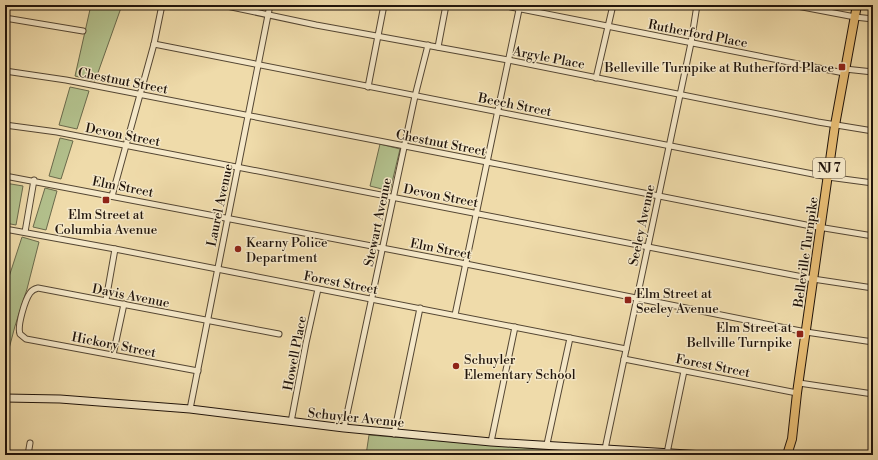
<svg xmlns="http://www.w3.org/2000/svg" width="878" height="460" viewBox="0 0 878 460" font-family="'Libre Bodoni',serif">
	<rect width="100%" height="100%" fill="#efdbaa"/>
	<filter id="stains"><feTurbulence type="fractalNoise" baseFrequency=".005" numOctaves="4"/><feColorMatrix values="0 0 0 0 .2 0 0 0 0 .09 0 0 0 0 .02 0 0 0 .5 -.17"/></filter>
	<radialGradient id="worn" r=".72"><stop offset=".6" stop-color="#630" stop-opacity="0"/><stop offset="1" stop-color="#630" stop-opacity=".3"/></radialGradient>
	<g fill="#b3c18d" stroke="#6a6a4c">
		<polygon points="91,5 122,5 95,81 75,76"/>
		<polygon points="70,87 89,91 77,129 59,125"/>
		<polygon points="60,138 73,141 61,179 49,176"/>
		<polygon points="380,144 400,149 390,191 370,186"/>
		<polygon points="5,183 23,186 16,225 5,223"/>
		<polygon points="45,188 57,191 46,230 33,227"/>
		<polygon points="22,237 39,242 27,289 15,326 5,364 5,289"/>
		<polygon points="369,435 614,455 366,455"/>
	</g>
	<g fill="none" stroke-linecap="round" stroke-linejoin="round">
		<defs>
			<g id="street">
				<polyline points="222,5 316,25 508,60 818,122 873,131"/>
				<polyline points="501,5 844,73"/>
				<polyline points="792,5 855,17 873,19"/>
				<polyline points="5,18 83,31"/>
				<polyline points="154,44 828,177 873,183"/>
				<polyline points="438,47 446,5"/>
				<polyline points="845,69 873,72"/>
				<polyline points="5,71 66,80 487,162 806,225 873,236"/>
				<polyline points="596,78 613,5"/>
				<polyline points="368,87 384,5"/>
				<polyline points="5,125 57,132 813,279 873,288"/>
				<polyline points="5,176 466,264 806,332 873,342"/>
				<polyline points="112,196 154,44 162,5"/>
				<polyline points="5,229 115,249 626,349"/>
				<polyline points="25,232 34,180"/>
				<polyline points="106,300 115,249"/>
				<polyline points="455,315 520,5"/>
				<polyline points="113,355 124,304"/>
				<polyline points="624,359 797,393"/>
				<path d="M 198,371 L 26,339 L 20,334 C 17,326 25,300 30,293 C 32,290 34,289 38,288 L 279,334"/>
				<polyline points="799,383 873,394"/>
				<polyline points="190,409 270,5"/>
				<polyline points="291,422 306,343 318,289"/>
				<polyline points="344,428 415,96 428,45"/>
				<polyline points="394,434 420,308"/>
				<polyline points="491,442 515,327"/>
				<polyline points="547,444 570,338"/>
				<polyline points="605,449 691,43 697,5"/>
				<polyline points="667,453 684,371"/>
				<polyline points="28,455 30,443"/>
			</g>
			<polyline id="secondary" points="5,398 60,399 190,409 344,428 491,442 704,455"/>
			<polyline id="primary" points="787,455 792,439 797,393 835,125 857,5"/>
		</defs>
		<use href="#street" stroke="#544633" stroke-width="7"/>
		<use href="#secondary" stroke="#20140b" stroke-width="9"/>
		<use href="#primary" stroke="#20140b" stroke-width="10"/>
		<use href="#street" stroke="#f5e8c8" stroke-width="5"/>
		<use href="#secondary" stroke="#f5e8c8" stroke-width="7"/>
		<use href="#primary" stroke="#e8be75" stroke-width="8"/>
	</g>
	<g fill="#8f2418" stroke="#f5e8c8" stroke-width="1.5">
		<rect x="838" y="63" width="8" height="8" rx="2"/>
		<rect x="102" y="196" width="8" height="8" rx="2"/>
		<circle cx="238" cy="249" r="4"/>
		<rect x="624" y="296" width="8" height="8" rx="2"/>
		<rect x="796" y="330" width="8" height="8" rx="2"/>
		<circle cx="456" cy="366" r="4"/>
	</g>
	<g text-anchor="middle" stroke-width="3" stroke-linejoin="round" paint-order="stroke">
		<rect fill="#f5e8c8" stroke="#605444" stroke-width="1" x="813" y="158" width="32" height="20" rx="3"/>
		<g font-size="12" font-weight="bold" fill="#20140b">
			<text x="829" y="172">NJ 7</text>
		</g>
		<g font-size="13" fill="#20140b" stroke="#f5e8c8">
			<text transform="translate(698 33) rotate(11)" y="5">Rutherford Place</text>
			<text transform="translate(549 57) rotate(11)" y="5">Argyle Place</text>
			<text transform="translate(123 80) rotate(11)" y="5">Chestnut Street</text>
			<text transform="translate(515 104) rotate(11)" y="5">Beech Street</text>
			<text transform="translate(123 134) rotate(11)" y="5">Devon Street</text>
			<text transform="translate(441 142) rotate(11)" y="5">Chestnut Street</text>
			<text transform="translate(123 186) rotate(11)" y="5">Elm Street</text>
			<text transform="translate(441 195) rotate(11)" y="5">Devon Street</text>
			<text transform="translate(219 205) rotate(-78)" y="5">Laurel Avenue</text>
			<text transform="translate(377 222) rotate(-78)" y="5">Stewart Avenue</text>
			<text transform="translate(641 225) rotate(-78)" y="5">Seeley Avenue</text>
			<text transform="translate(441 248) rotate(11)" y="5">Elm Street</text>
			<text transform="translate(805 252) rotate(-82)" y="5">Belleville Turnpike</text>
			<text transform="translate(341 282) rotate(11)" y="5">Forest Street</text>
			<text transform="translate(131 295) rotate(11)" y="5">Davis Avenue</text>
			<text transform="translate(114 344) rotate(11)" y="5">Hickory Street</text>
			<text transform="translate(294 353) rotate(-79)" y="5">Howell Place</text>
			<text transform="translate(713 365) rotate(11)" y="5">Forest Street</text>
			<text transform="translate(356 417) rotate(6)" y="5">Schuyler Avenue</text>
		</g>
		<g font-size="13" fill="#20140b" stroke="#f5e8c8" text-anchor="start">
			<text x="834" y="72" text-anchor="end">Belleville Turnpike at Rutherford Place</text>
			<text x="106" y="219" text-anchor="middle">Elm Street at<tspan x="106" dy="15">Columbia Avenue</tspan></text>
			<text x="246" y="247">Kearny Police<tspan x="246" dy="15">Department</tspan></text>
			<text x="636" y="298">Elm Street at<tspan x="636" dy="15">Seeley Avenue</tspan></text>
			<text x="792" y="332" text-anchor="end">Elm Street at<tspan x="792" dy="15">Bellville Turnpike</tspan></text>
			<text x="464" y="364">Schuyler<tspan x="464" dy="15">Elementary School</tspan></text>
		</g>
	</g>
	<rect width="878" height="460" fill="none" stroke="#efdbaa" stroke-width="20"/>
	<rect x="6" y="6" width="866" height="448" fill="none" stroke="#20140b" stroke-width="2"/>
	<rect x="10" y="10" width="858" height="440" fill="none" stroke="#20140b"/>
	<rect width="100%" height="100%" filter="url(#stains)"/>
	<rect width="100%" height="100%" fill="url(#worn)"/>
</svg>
